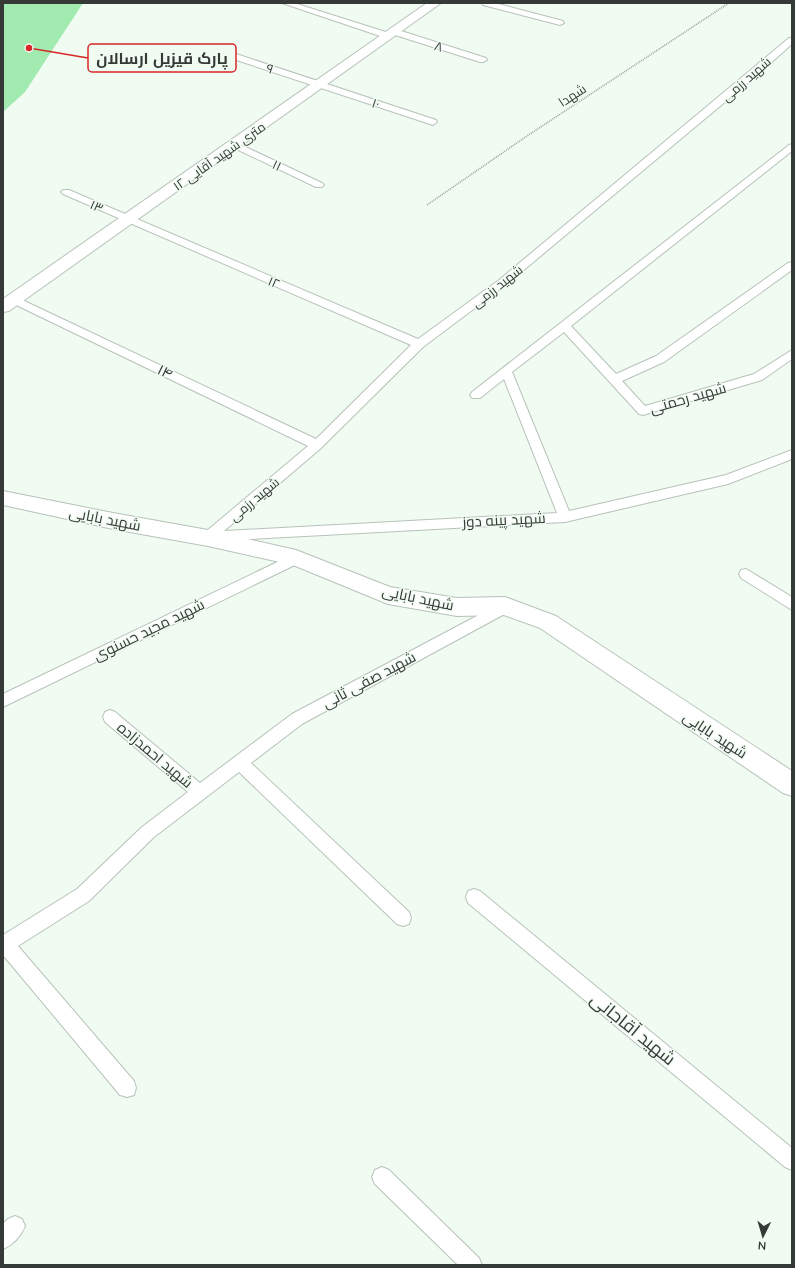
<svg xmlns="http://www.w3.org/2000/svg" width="795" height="1268" viewBox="0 0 795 1268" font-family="Mulish,Cairo,sans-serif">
	<rect width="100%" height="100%" fill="#f0fbf1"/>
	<polygon fill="#a1eab0" points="3,3 83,3 25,92 3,112"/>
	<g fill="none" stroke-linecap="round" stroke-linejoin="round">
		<defs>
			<g id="service">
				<polygon points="282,3 294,3 392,34 393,36 389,38 386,38"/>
				<polygon points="482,3 495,3 563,21 564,23 560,25 483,5"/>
				<polygon points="392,30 398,30 486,58 487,60 483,62 480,62 392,34"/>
				<polygon points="789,38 792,38 792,44 755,77 507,284 423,347 321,448 224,531 557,513 504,379 480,398 472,398 470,395 472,392 789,145 792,144 792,151 571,326 616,374 656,356 788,263 792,262 792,270 664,362 622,381 645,406 754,374 792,350 792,359 762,380 643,415 639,414 564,332 512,372 569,511 726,475 792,450 792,459 728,484 565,522 213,541 208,543 203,542 201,538 203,534 308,446 10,302 9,300 10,298 18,298 316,439 411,345 63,194 61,192 63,190 69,190 418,339 499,280"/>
				<polygon points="218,50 224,50 436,120 437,122 433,125 430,124 218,54 217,52"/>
				<polygon points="235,142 322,183 324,185 322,187 316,187 232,147 230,145 232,143"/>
				<polygon points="296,553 301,554 303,558 301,562 3,707 3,694"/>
				<polygon points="746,569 792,597 792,610 741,578 739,574 741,570"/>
				<polygon points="505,601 510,603 512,607 510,611 302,724 251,763 409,912 411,918 409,924 403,926 397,924 239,772 154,837 89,901 18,946 134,1081 136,1088 134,1095 127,1097 120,1095 3,955 3,935 77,889 142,827 188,792 105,722 103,717 105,712 110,710 115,712 200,783 292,714"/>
				<polygon points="474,889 480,891 792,1148 792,1170 785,1167 468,903 466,897 468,891"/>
				<polygon points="382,1167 389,1170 479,1258 482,1265 458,1265 375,1184 372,1177 375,1170"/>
				<path d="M 15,1216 L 22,1219 L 25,1226 C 21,1236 13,1245 3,1249 L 3,1224 L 8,1219 Z"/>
			</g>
			<g id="minor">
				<polygon points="427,3 441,3 9,311 3,312 3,299"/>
				<polygon points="3,491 113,513 208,530 296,550 390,587 457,598 505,597 513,600 556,616 792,771 792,796 783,793 540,628 504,615 457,616 388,604 293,565 208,546 113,529 3,505"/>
			</g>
		</defs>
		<use href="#service" stroke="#b7c2b9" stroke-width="2"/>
		<use href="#minor" stroke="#b7c2b9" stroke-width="2"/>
		<polyline stroke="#979f98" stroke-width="1.5" stroke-dasharray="1 1" stroke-linecap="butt" points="427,205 524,138 729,3"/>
		<use href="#service" fill="#fff" fill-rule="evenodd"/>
		<use href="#minor" fill="#fff" fill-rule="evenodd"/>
	</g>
	<g text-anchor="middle" stroke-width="3" stroke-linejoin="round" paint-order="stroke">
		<g font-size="13" fill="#363a37" stroke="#f0fbf1">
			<text transform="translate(439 46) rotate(18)" y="5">۸</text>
			<text transform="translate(270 68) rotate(18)" y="5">۹</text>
			<text transform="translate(746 79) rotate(-41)" y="5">شهید رزمی</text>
			<text transform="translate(572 95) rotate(-33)" y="5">شهدا</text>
			<text transform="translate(376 103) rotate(18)" y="5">۱۰</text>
			<text transform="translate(219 156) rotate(-35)" y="5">۱۲ متری شهید آقایی</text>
			<text transform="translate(277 165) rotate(25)" y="5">۱۱</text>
			<text transform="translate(97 206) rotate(24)" y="5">۱۳</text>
			<text transform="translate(274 282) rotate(23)" y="5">۱۲</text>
			<text transform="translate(497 286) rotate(-38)" y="5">شهید رزمی</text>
			<text transform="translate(254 499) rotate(-40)" y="5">شهید رزمی</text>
		</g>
		<g font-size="15" fill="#363a37" stroke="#f0fbf1">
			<text transform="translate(165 372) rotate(26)" y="5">۱۴</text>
			<text transform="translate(688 398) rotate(-16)" y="5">شهید رحمتی</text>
			<text transform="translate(105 519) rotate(11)" y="5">شهید بابایی</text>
			<text transform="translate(504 520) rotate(-3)" y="5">شهید پینه دوز</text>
			<text transform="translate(418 598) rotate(12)" y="5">شهید بابایی</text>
			<text transform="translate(149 630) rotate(-26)" y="5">شهید مجید حسنوی</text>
			<text transform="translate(369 680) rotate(-28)" y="5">شهید صفی ثانی</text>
			<text transform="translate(715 735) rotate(33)" y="5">شهید بابایی</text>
			<text transform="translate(155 755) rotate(40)" y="5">شهید احمدزاده</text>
		</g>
		<g font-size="18" fill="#363a37" stroke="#f0fbf1">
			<text transform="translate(633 1029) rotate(39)" y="6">شهید آقاجانی</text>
		</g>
	</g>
	<path fill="none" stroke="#d62828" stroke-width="1.5" d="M29 48L88 58"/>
	<circle fill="#d62828" stroke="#f0fbf1" stroke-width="1.5" cx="29" cy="48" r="4"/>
	<rect fill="#f0fbf1" stroke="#d62828" stroke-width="1.5" x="88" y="44" width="148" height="28" rx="4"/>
	<g font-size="16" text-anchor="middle" font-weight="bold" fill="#363a37">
		<text x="162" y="64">پارک قیزیل ارسالان</text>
	</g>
	<rect width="795" height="1268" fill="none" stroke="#363a37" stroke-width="8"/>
	<g transform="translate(763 1236) rotate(185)" stroke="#f0fbf1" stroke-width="3" paint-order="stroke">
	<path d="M0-3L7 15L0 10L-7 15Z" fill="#363a37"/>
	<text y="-6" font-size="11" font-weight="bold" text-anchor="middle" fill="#363a37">N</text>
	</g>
</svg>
